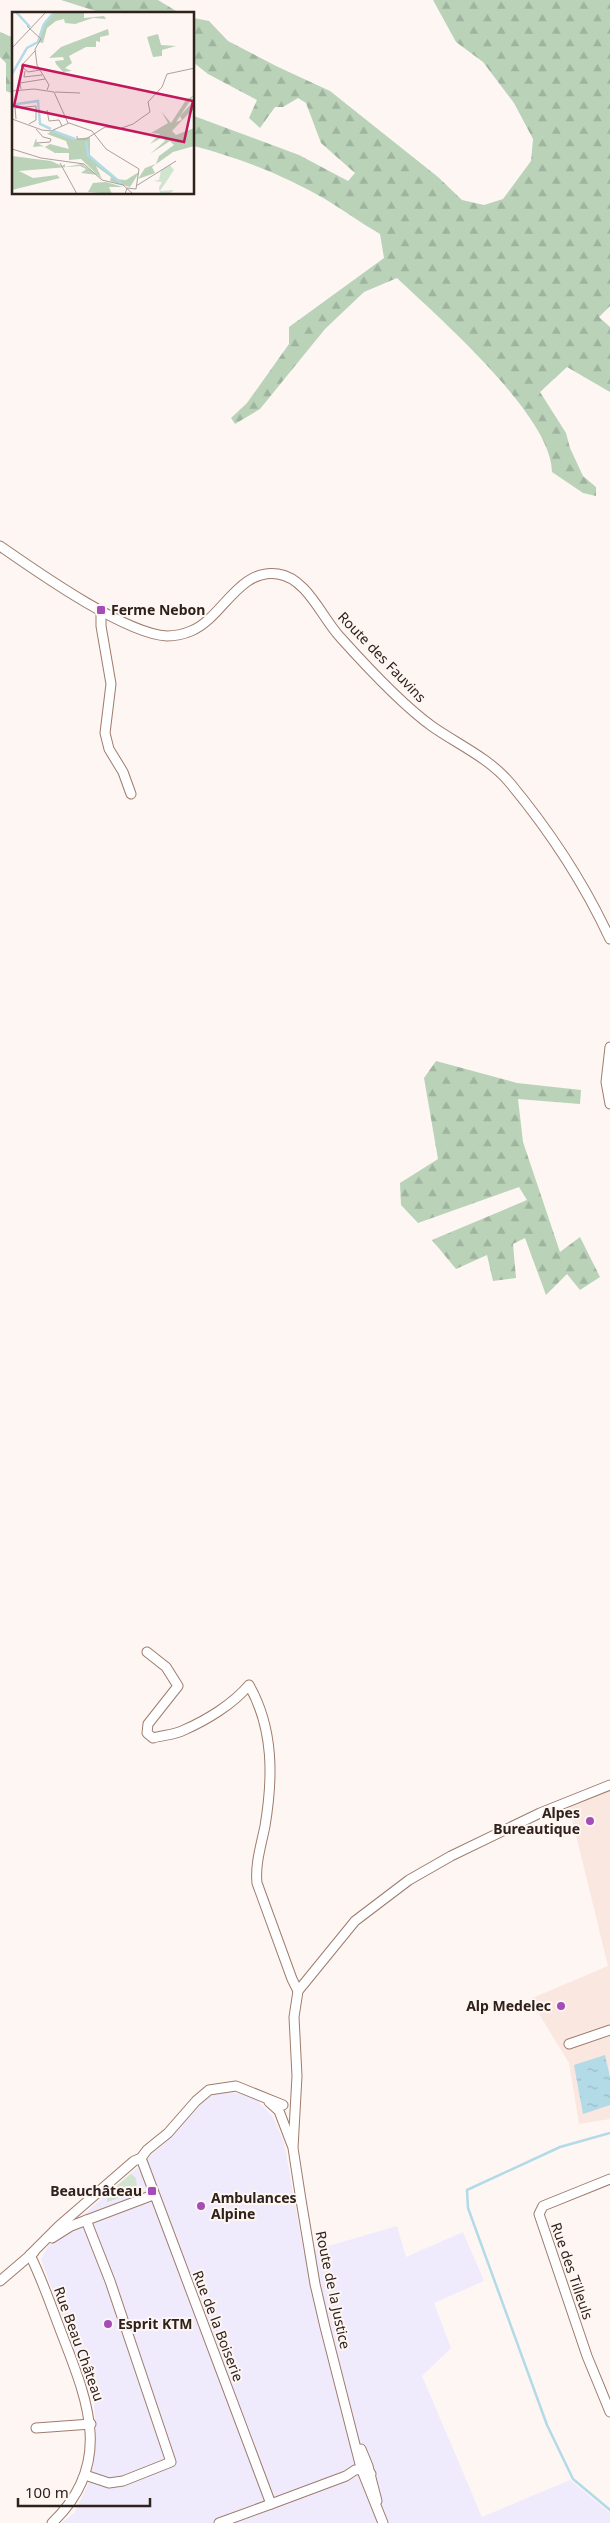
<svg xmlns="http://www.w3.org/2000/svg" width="610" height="2523" viewBox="0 0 610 2523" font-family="'Noto Sans',sans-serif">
	<defs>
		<pattern id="forest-firs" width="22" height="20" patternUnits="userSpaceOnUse" patternTransform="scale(1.25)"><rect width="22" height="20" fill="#b9d2b8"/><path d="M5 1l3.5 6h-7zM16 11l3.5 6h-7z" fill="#9fb49e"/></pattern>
		<pattern id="water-ripples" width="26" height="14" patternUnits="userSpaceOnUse" patternTransform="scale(1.25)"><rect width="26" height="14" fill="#b3dae7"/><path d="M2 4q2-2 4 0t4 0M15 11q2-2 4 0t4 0" fill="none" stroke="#9abbc6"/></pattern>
	</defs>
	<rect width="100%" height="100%" fill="#fef6f3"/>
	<polygon fill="#efebfd" points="228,2092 245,2094 257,2100 273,2117 284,2142 304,2253 397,2226 406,2257 463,2232 484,2281 434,2303 451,2348 422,2376 482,2517 570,2480 610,2513 610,2523 62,2523 75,2512 90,2480 96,2437 94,2402 41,2259 49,2245 164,2144 205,2100 215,2093"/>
	<polygon fill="#fae7df" points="610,1783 610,2119 579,2124 569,2063 530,1999 608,1966 567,1798"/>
	<polygon fill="#d0e4cf" points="131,2174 136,2178 137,2189 131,2194 107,2202 107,2194"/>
	<g fill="url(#forest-firs)">
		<polygon points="61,0 158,0 181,14 105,14"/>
		<path d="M 433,0 L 610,0 L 610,306 L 599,317 L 610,327 L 610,392 L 567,367 L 540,392 L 566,433 L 570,448 L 583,476 L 596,487 L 596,496 L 583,493 L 552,472 C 552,416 438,317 397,278 L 364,292 L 325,329 L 260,409 L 235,424 L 231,418 L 247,403 L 289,344 L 289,327 L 384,258 L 380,234 C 361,223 343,210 325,199 C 284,175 239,158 194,146 L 194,116 L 299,155 L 348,181 L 355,173 L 321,143 L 306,103 L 298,98 L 283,107 L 275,107 L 260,128 L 249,118 L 257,100 L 208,74 L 194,63 L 194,18 L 209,21 L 228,41 L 276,66 L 330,91 L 438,177 L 462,200 L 484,205 L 503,199 L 531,161 L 533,139 L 514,103 L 483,62 L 456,42 Z"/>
		<polygon points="0,32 14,38 14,89 11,93 6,91 6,63 0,57"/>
		<polygon points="436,1061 517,1083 581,1090 580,1104 518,1099 523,1142 560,1252 580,1237 600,1277 580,1290 567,1274 546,1295 525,1238 513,1244 516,1278 493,1281 487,1255 456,1269 432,1240 527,1200 519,1187 418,1223 401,1205 400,1183 438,1159 424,1078"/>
	</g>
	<polygon fill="url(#water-ripples)" points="605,2055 610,2077 610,2105 583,2114 574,2065"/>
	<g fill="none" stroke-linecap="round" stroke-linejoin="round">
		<polyline stroke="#b3dae7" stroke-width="2.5" points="610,2133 560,2147 467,2190 468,2208 547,2425 573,2479 610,2510"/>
		<defs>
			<g id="street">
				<path d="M 0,546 C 36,571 125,634 167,636 C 175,636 184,634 191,631 C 223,618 238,568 278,574 C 307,578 322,618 340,637 C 366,666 402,705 433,727 C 459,745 489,758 510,783 C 549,830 584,883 610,939"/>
				<polyline points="101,610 101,626 111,684 105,733 109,749 123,772 131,794"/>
				<polyline points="610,1047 606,1082 610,1104"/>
				<path d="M 147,1652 L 166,1667 L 178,1686 L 148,1724 L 147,1733 L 153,1738 C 163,1735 175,1735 184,1730 C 207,1720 233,1704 249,1685 C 274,1729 273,1778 265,1826 C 261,1846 255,1864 257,1883 L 292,1979 L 298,1991"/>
				<polyline points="569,2044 610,2030"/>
				<polyline points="269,2102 279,2111 292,2145"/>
				<polyline points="141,2158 271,2504 346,2476 355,2470 364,2469 371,2474"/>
				<polyline points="610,2179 543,2206 539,2214 587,2356 610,2412"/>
				<polyline points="52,2238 71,2226 153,2195"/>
				<polyline points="30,2255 59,2226 134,2161 141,2158 147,2150 168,2133 196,2101 209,2090 236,2086 283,2105"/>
				<path d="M 30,2255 C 43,2281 52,2309 63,2337 C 89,2404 113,2465 52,2523"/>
				<polyline points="0,2281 34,2252"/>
				<polyline points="36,2428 91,2424"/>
				<polyline points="361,2449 368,2466 377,2501"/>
				<polyline points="85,2475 109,2483 123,2481 171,2462 110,2281 86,2220"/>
				<polyline points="219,2523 271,2504"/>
				<polyline points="383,2523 361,2468 325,2327 315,2284 301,2200 293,2148 297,2076 294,2017 298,1991 355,1921 409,1880 451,1856 540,1813 610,1785"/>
			</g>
		</defs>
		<use href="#street" stroke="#9f7c6d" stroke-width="11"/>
		<use href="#street" stroke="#fff" stroke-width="9"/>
	</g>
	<g fill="#a64cb8" stroke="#fef6f3" stroke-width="2">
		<rect x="96" y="605" width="10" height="10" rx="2.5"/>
		<circle cx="590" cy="1821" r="5"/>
		<circle cx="561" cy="2006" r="5"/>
		<rect x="147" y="2186" width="10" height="10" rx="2.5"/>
		<circle cx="201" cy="2206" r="5"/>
		<circle cx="108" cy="2324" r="5"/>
	</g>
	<g text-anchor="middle" stroke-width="4" stroke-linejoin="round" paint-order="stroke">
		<g font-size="14" font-weight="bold" fill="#2f211b" stroke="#fef6f3" text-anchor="start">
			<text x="111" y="615">Ferme Nebon</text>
			<text x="580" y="1818" text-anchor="end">Alpes<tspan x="580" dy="16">Bureautique</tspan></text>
			<text x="551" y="2011" text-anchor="end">Alp Medelec</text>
			<text x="142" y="2196" text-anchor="end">Beauchâteau</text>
			<text x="211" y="2203">Ambulances<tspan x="211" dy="16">Alpine</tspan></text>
			<text x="118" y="2329">Esprit KTM</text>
		</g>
		<g font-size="14" fill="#2f211b" stroke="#fef6f3">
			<text transform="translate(382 657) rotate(46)" y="5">Route des Fauvins</text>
			<text transform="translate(572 2271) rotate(71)" y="5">Rue des Tilleuls</text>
			<text transform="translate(333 2290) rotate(78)" y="5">Route de la Justice</text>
			<text transform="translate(218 2326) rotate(69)" y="5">Rue de la Boiserie</text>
			<text transform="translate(79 2344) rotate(70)" y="5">Rue Beau Château</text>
		</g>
	</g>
	<g transform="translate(12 12)">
		<rect width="182" height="182" fill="#fef6f3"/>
		<path d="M 158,153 L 162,158 L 148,179 L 162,178 L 157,182 L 148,182 L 147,175 L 150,170 L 141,169 L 147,168 L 149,158 Z" fill="#d0e4cf"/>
		<path d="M 41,0 L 81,0 L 72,1 L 72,6 L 92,4 L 94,7 L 81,6 L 63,12 L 53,11 L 52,7 L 44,9 L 35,16 L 31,31 L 25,30 L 30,14 ZM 96,17 L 97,23 L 88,25 L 88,30 L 84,29 L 84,35 L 74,35 L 57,44 L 60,51 L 53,56 L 60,59 L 51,60 L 44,52 L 43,49 L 52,48 L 51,45 L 37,46 L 49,35 ZM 146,22 L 149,33 L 164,34 L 150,38 L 150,44 L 141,45 L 135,25 ZM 182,83 L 164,110 L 170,108 L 168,104 L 182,89 L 182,99 L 179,99 L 160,119 L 164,123 L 182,116 L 182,134 L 161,140 L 140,155 L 143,161 L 126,167 L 133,156 L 144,152 L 147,144 L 162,133 L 158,129 L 138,142 L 153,129 L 151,125 L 138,132 L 148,122 L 139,121 L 156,111 L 149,99 L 159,111 L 174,88 ZM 42,118 L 64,127 L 78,125 L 78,143 L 103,167 L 114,168 L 127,160 L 125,164 L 118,175 L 114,174 L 98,169 L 99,165 L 84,154 L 90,167 L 69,147 L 57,148 L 57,141 L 43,141 L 31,134 L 21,135 L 24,126 L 25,131 L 33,135 L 38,132 L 57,137 L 54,129 L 35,122 ZM 0,144 L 39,149 L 50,154 L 53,152 L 53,155 L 70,152 L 86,163 L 69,161 L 74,157 L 68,154 L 7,159 L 21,166 L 45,163 L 48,166 L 0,178 ZM 94,170 L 111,175 L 97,175 L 100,182 L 76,180 L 81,171 Z" fill="#b9d2b8"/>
		<path fill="none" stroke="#b3dae7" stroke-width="2.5" d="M 4,0 L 18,15M 0,62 L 15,36 L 26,30 L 32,12 L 42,0M 0,96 L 5,92 L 26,89 L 28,112 L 39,117M 41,119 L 63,127M 74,129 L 76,143 L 109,171"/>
		<path fill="none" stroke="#aba19d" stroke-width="1" d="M 15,14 L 29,27 L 23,37 L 25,53 L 37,73 L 35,78M 0,36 L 34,0M 23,39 L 9,54 L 16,60 L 28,58M 13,59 L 12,65 L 30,63M 9,77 L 8,71 L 33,67M 0,79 L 22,77 L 42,80 L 56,111M 43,80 L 68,81M 35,98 L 37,109 L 47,108 L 50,114M 0,107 L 30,118 L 39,119 L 57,111 L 80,119 L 94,137 L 127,157 L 124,177 L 115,176 L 113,182M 4,107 L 3,96 L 24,94 L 24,108 L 17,112M 24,117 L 31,125 L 39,127M 65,124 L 65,127 L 74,127 L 93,115 L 107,117 L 121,112 L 138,100 L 136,90 L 150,75 L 155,62 L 183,56M 25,131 L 38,130 L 39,127M 0,137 L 29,146 L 72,152 L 90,168 L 111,173 L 121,182M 48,151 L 65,182M 124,174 L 164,149"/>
		<path fill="#c2185b" fill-opacity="0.15" stroke="#c2185b" stroke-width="2.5" d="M 11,53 L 181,89 L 172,130 L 2,94 Z"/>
		<rect width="182" height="182" fill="none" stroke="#2f211b" stroke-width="2.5"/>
	</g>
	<path d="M18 2498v8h132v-8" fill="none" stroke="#2f211b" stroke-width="2.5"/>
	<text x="25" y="2498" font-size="15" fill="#2f211b" stroke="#fef6f3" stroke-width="4" paint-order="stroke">100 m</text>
</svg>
